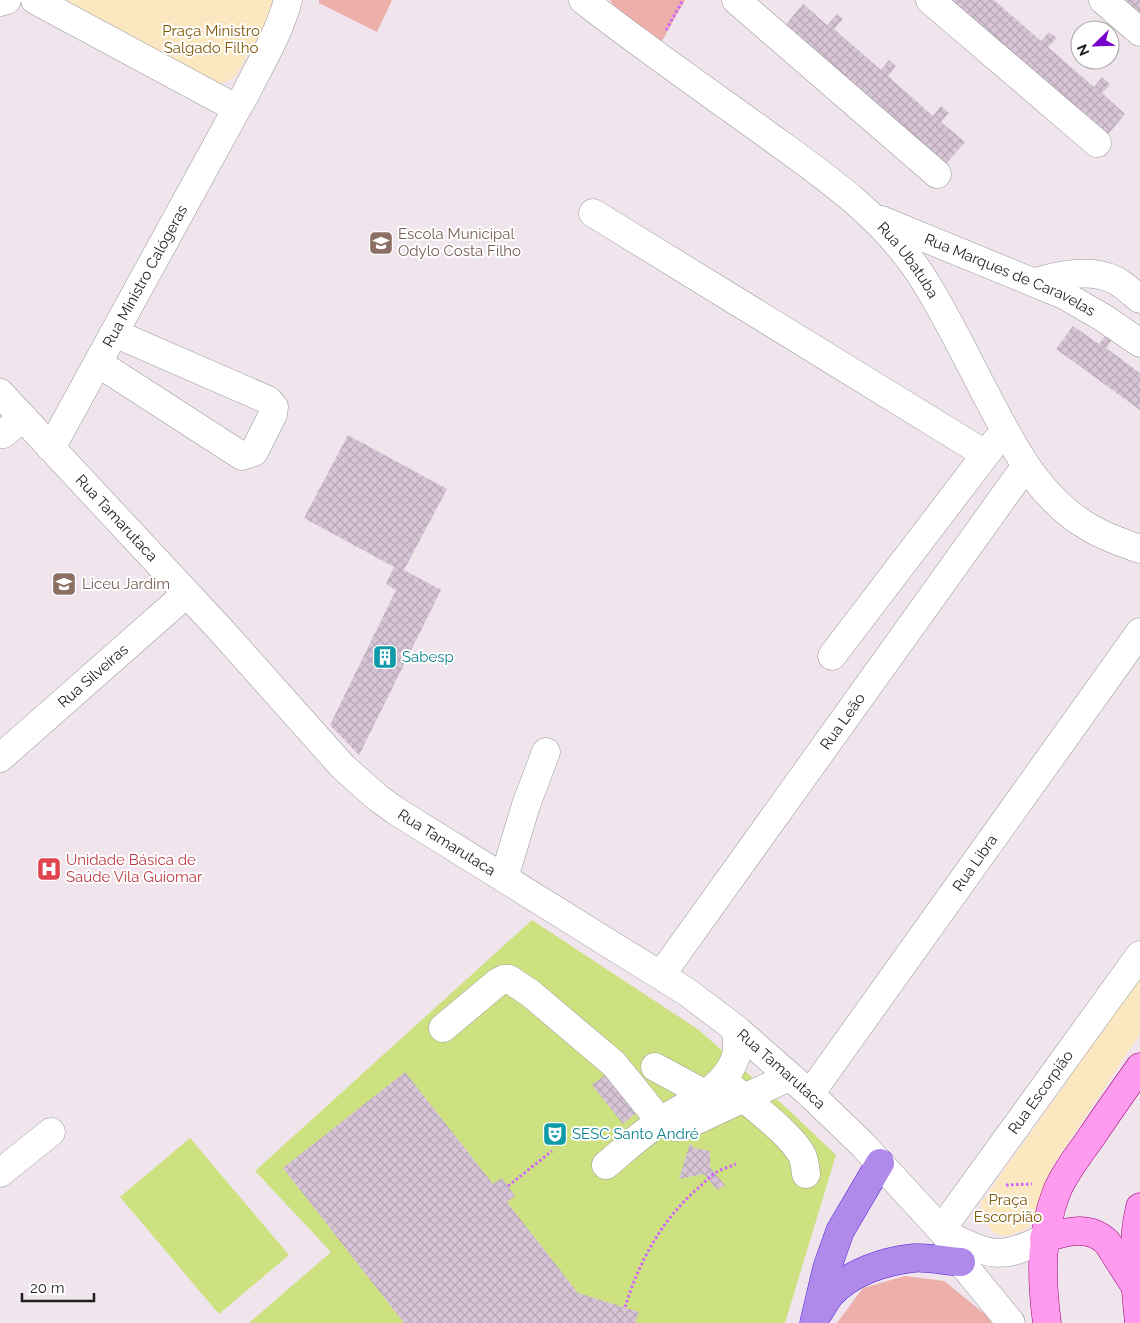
<svg xmlns="http://www.w3.org/2000/svg" width="1140" height="1323" viewBox="0 0 1140 1323" font-family="Raleway,sans-serif">
	<defs>
		<pattern id="building-cross-hatch" width="8" height="8" patternUnits="userSpaceOnUse" patternTransform="scale(1.25)"><rect width="8" height="8" fill="#d7c4d6"/><path d="M0 0l8 8M0 8l8-8" fill="none" stroke="#b8a8b7"/></pattern>
	</defs>
	<rect width="100%" height="100%" fill="#f0e4ed"/>
	<g fill="#ecafa9">
		<polygon points="319,0 392,0 377,32 319,3"/>
		<polygon points="610,0 685,0 662,41 616,9"/>
		<polygon points="905,1276 944,1281 986,1315 992,1323 837,1323 863,1288"/>
	</g>
	<g fill="#fbe7c0">
		<path d="M 68,0 L 273,0 L 262,31 L 236,75 C 226,85 217,84 204,81 L 69,3 Z"/>
		<path d="M 1140,978 L 1140,1034 L 1053,1166 L 1029,1227 C 998,1244 989,1236 980,1204 Z"/>
	</g>
	<g fill="#cee180">
		<polygon points="532,920 699,1030 792,1113 836,1155 785,1323 249,1323 331,1252 255,1171"/>
		<polygon points="190,1138 289,1255 219,1314 120,1197"/>
	</g>
	<g fill="url(#building-cross-hatch)">
		<polygon points="949,0 994,0 1041,41 1049,32 1057,38 1048,47 1094,87 1102,77 1110,84 1102,93 1125,114 1105,138"/>
		<polygon points="1122,0 1140,0 1140,16"/>
		<polygon points="803,4 827,25 837,14 843,19 834,29 881,70 889,60 896,66 888,76 933,116 941,106 949,113 941,122 965,142 944,166 785,26"/>
		<polygon points="1073,326 1099,344 1108,332 1114,337 1106,348 1140,373 1140,410 1056,349"/>
		<polygon points="348,435 447,489 404,570 441,590 359,755 330,725 396,590 386,584 394,567 304,518"/>
		<polygon points="405,1072 493,1184 502,1178 515,1196 507,1202 578,1293 639,1312 635,1323 404,1323 283,1168"/>
		<polygon points="605,1075 636,1113 623,1124 592,1085"/>
		<polygon points="690,1143 694,1148 710,1151 710,1167 725,1185 717,1190 704,1174 679,1179"/>
	</g>
	<g fill="none" stroke-linecap="round" stroke-linejoin="round">
		<defs>
			<g id="minor">
				<path d="M 35,0 L 232,106 L 240,103 L 245,95 C 260,64 279,34 288,0"/>
				<path id="s1" d="M 583,0 C 642,46 704,89 765,133 C 823,175 881,214 921,275 C 948,317 969,363 992,406 C 1017,454 1043,502 1092,529 C 1107,538 1124,543 1140,549"/>
				<polyline points="736,0 937,174"/>
				<polyline points="930,0 1097,143"/>
				<polyline points="1103,0 1140,32"/>
				<polyline points="0,2 7,0"/>
				<polyline points="593,213 985,454"/>
				<path id="s2" d="M 881,220 L 1064,295 L 1102,317 L 1140,343"/>
				<path d="M 1035,282 C 1060,275 1090,268 1115,280 C 1124,285 1132,293 1140,299"/>
				<polyline points="98,363 242,456 254,452 273,414 274,407 268,400 114,333"/>
				<path id="s3" d="M 0,393 L 219,628 L 343,767 L 378,798 L 396,811 L 687,992 L 736,1029 L 810,1094 L 863,1145 L 945,1234 L 961,1262 L 1011,1323"/>
				<polyline points="3,434 23,417"/>
				<path id="s4" d="M 51,448 L 240,103"/>
				<polyline points="832,656 996,441"/>
				<path id="s5" d="M 0,758 L 186,594"/>
				<polyline points="504,878 526,805 546,752"/>
				<path id="s6" d="M 661,975 L 1025,467"/>
				<polyline points="443,1028 498,982 504,979 509,979 530,993 614,1064 660,1121 670,1125 677,1127 684,1126 789,1077"/>
				<polyline points="655,1067 705,1094"/>
				<path d="M 731,1087 C 751,1105 790,1133 802,1155 C 805,1161 805,1168 806,1174"/>
				<path id="s7" d="M 810,1094 L 1140,632"/>
				<path d="M 606,1165 C 624,1150 641,1134 661,1121 C 687,1103 726,1090 736,1056 C 738,1048 737,1038 736,1029"/>
				<polyline points="0,1173 51,1132"/>
				<path id="s8" d="M 941,1230 L 1140,955"/>
				<path d="M 945,1234 C 988,1254 999,1262 1044,1238"/>
			</g>
			<g id="major">
				<path d="M 1044,1238 C 1066,1232 1088,1224 1107,1242 L 1135,1286"/>
				<path d="M 1047,1323 C 1041,1278 1040,1234 1057,1191 C 1065,1172 1078,1156 1090,1139 C 1106,1115 1123,1091 1140,1067"/>
				<path d="M 1139,1323 C 1135,1284 1131,1246 1140,1207"/>
			</g>
			<g id="highway">
				<path d="M 819,1312 C 823,1306 826,1300 830,1295 C 850,1272 885,1261 914,1258 C 929,1257 946,1261 961,1262"/>
				<polyline points="814,1323 827,1268 840,1231 880,1163"/>
			</g>
		</defs>
		<use href="#minor" stroke="#999" stroke-width="29"/>
		<use href="#major" stroke="#990073" stroke-width="29"/>
		<use href="#highway" stroke="#4d1fe1" stroke-width="29"/>
		<g stroke="#cf67fe" stroke-width="3" stroke-dasharray="2.5 2.5" stroke-linecap="butt">
			<polyline points="666,30 683,0"/>
			<polyline points="1006,1185 1032,1184"/>
			<polyline points="508,1186 552,1151"/>
			<path d="M 625,1307 C 639,1262 661,1221 697,1189 C 703,1184 708,1178 715,1173 C 721,1169 729,1167 736,1164"/>
		</g>
		<use href="#minor" stroke="#fff" stroke-width="28"/>
		<use href="#major" stroke="#ff9bef" stroke-width="28"/>
		<use href="#highway" stroke="#b08aea" stroke-width="28"/>
	</g>
	<defs>
		<symbol id="school-square" viewBox="-11 -11 22 22"><rect x="-9" y="-9" width="18" height="18" rx="4" fill="#8d6e63" stroke="#fff"/><path d="M0-5L7-2L0 1L-7-2ZM-4 1L0 2.5L4 1V4Q0 6-4 4Z" fill="#fff"/></symbol>
		<symbol id="building-square" viewBox="-11 -11 22 22"><rect x="-9" y="-9" width="18" height="18" rx="4" fill="#0f9aa8" stroke="#fff"/><path d="M-4-6H4V6H1V3H-1V6H-4ZM-2.5-4.3h1.7v1.8h-1.7ZM.8-4.3h1.7v1.8H.8ZM-2.5-1h1.7V.8h-1.7ZM.8-1h1.7V.8H.8Z" fill="#fff"/></symbol>
		<symbol id="hospital-square" viewBox="-11 -11 22 22"><rect x="-9" y="-9" width="18" height="18" rx="4" fill="#e0444e" stroke="#fff"/><path d="M-5-5h3v3.5h4V-5h3V5h-3V1.5h-4V5h-3Z" fill="#fff"/></symbol>
		<symbol id="theatre-square" viewBox="-11 -11 22 22"><rect x="-9" y="-9" width="18" height="18" rx="4" fill="#0f9aa8" stroke="#fff"/><path d="M-5-5.5Q0-4 5-5.5V0Q5 5 0 6Q-5 5-5 0ZM-3.3-2.5H-1v1.5H-3.3ZM1-2.5H3.3v1.5H1ZM-2.8 1Q0 5.5 2.8 1Z" fill="#fff"/></symbol>
	</defs>
	<g fill-rule="evenodd">
		<use href="#school-square" x="367" y="229" width="28" height="28"/>
		<use href="#school-square" x="50" y="570" width="28" height="28"/>
		<use href="#building-square" x="371" y="643" width="28" height="28"/>
		<use href="#hospital-square" x="35" y="855" width="28" height="28"/>
		<use href="#theatre-square" x="541" y="1120" width="28" height="28"/>
	</g>
	<g text-anchor="middle" stroke-width="4" stroke-linejoin="round" paint-order="stroke">
		<g font-size="15" fill="#815908" stroke="#fff">
			<text x="211" y="36">Praça Ministro<tspan x="211" dy="17">Salgado Filho</tspan></text>
			<text x="1008" y="1205">Praça<tspan x="1008" dy="17">Escorpião</tspan></text>
		</g>
		<g font-size="15" fill="#785e54" stroke="#fff" text-anchor="start">
			<text x="398" y="239">Escola Municipal<tspan x="398" dy="17">Odylo Costa Filho</tspan></text>
			<text x="82" y="589">Liceu Jardim</text>
		</g>
		<g font-size="15" fill="#1f1f1f" stroke="#fff">
			<text dy="5" stroke="none"><textPath href="#s1" startOffset="418">Rua Ubatuba</textPath></text>
			<text dy="5" stroke="none"><textPath href="#s2" startOffset="140">Rua Marques de Caravelas</textPath></text>
			<text dy="5" stroke="none"><textPath href="#s4" startOffset="196">Rua Ministro Calógeras</textPath></text>
			<text dy="5" stroke="none"><textPath href="#s3" startOffset="171">Rua Tamarutaca</textPath></text>
			<text dy="5" stroke="none"><textPath href="#s5" startOffset="124">Rua Silveiras</textPath></text>
			<text dy="5" stroke="none"><textPath href="#s6" startOffset="312">Rua Leão</textPath></text>
			<text dy="5" stroke="none"><textPath href="#s3" startOffset="636">Rua Tamarutaca</textPath></text>
			<text dy="5" stroke="none"><textPath href="#s7" startOffset="284">Rua Libra</textPath></text>
			<text dy="5" stroke="none"><textPath href="#s3" startOffset="1041">Rua Tamarutaca</textPath></text>
			<text dy="5" stroke="none"><textPath href="#s8" startOffset="170">Rua Escorpião</textPath></text>
		</g>
		<g font-size="15" fill="#0d838f" stroke="#fff" text-anchor="start">
			<text x="402" y="662">Sabesp</text>
			<text x="572" y="1139">SESC Santo André</text>
		</g>
		<g font-size="15" fill="#be3a42" stroke="#fff" text-anchor="start">
			<text x="66" y="865">Unidade Básica de<tspan x="66" dy="17">Saúde Vila Guiomar</tspan></text>
		</g>
	</g>
	<g transform="translate(1095 45) rotate(247)"><circle r="24" fill="#ffffff" stroke="#a5a5a5"/>
	<path d="M0-4L9 19L0 12L-9 19Z" fill="#7800cd"/>
	<text y="-8" font-size="14" font-weight="bold" text-anchor="middle" fill="#1f1f1f">N</text>
	</g>
	<path d="M22 1293v8h72v-8" fill="none" stroke="#1f1f1f" stroke-width="2.5"/>
	<text x="30" y="1293" font-size="15" fill="#1f1f1f" stroke="#ffffff" stroke-width="4" paint-order="stroke">20 m</text>
</svg>
